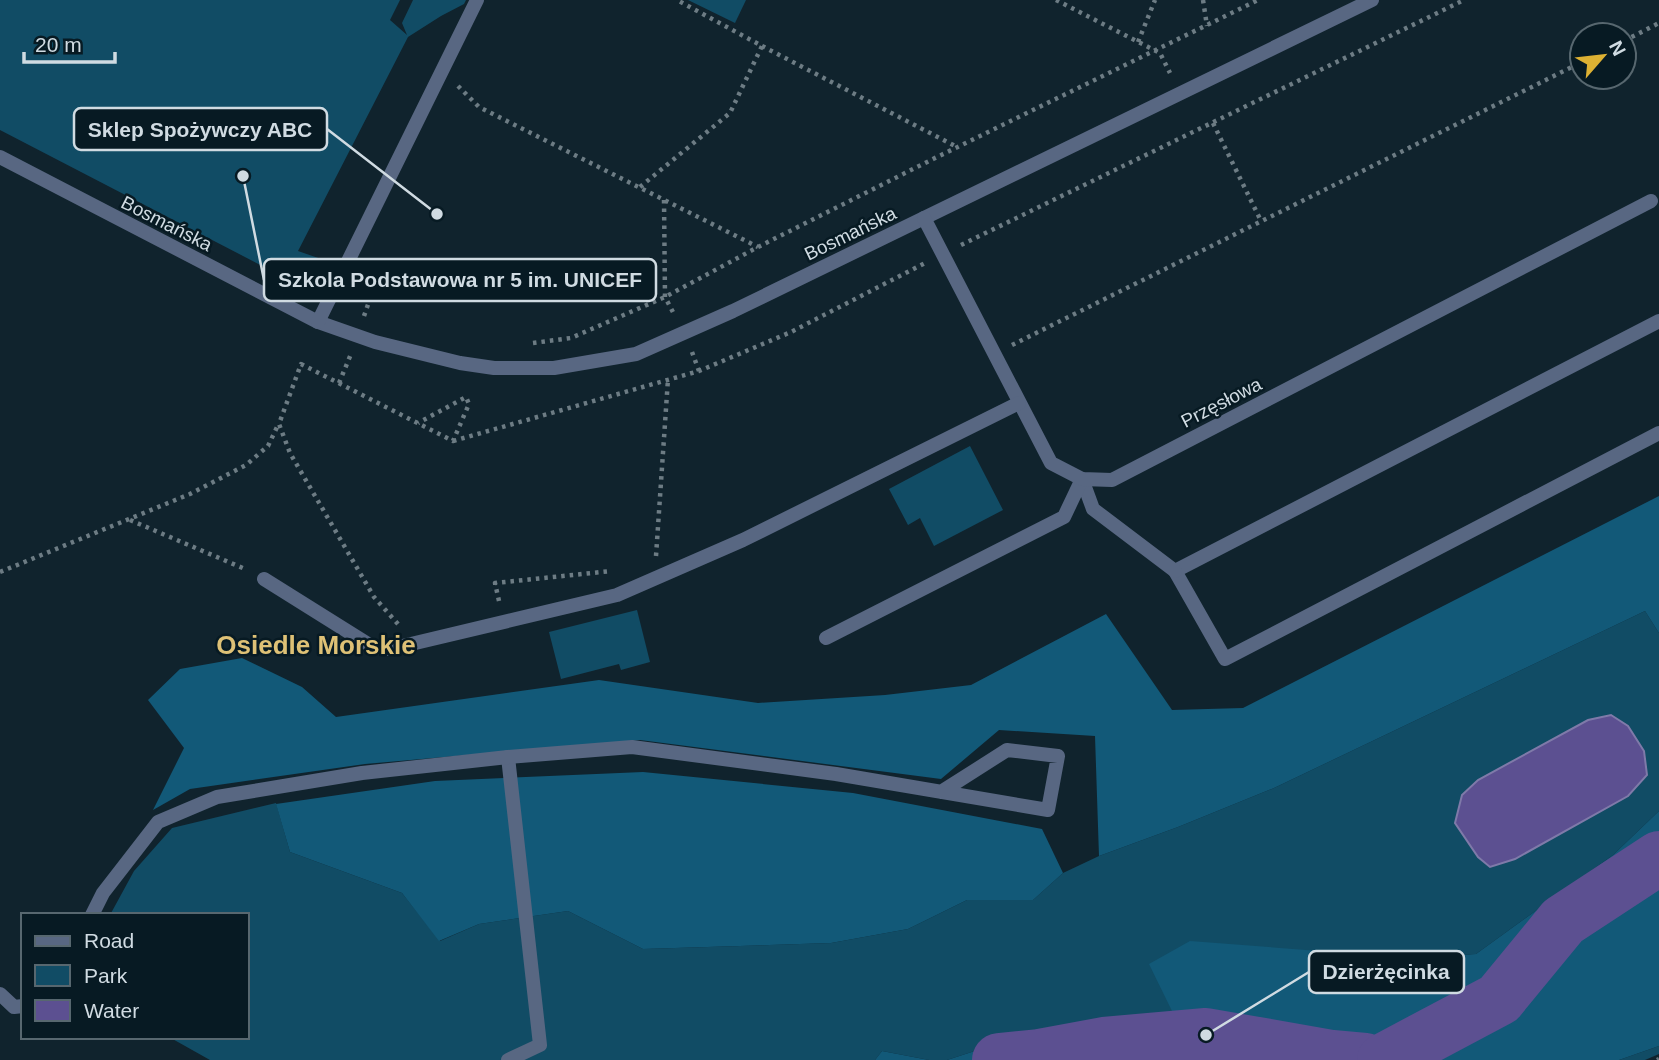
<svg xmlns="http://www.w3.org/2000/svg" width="1659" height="1060" viewBox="0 0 1659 1060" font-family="Helvetica,sans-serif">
	<rect width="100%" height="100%" fill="#10232d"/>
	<g fill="#114c65">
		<polygon points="0,0 400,0 390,20 407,35 402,23 413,0 466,0 464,4 441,16 408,37 298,251 324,260 309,288 297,284 0,130"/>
		<polygon points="688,0 746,0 735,23"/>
		<polygon points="970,446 1003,510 934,546 920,518 908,525 889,489"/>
		<polygon points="637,610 650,662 621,670 619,664 561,679 549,632"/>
		<polygon points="1645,611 1659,633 1659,811 1613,855 1476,954 1410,958 1311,951 1195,1058 1238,1060 1153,1060 1132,1017 1033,1032 947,1060 929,1060 882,1051 875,1060 210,1060 169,1037 247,1037 247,915 110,915 134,871 172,828 276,803 290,852 402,893 440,941 479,924 568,911 643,949 831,943 908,929 967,900 1033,900 1063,873 1099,856 1178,827 1274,788"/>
		<polygon points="1659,1046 1659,1054 1645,1060 1619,1060"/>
	</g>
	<g fill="#125978">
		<polygon points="1659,496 1659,633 1645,611 1274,788 1178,827 1099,856 1095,736 999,730 941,779 640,740 365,764 190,789 153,810 184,748 148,700 180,669 242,658 302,687 336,717 599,680 758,703 885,695 971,685 1106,614 1172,710 1243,708"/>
		<polygon points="643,772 853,793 1042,829 1063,873 1033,900 967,900 908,929 831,943 643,949 568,911 479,924 439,941 402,893 290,852 276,804 435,781"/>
		<polygon points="1659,811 1659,1046 1619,1060 1238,1060 1195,1058 1149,964 1190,941 1409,958 1476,954 1613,855"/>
		<polygon points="1133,1017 1153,1060 947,1060 1033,1032"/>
		<polygon points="882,1051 929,1060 875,1060"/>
	</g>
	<polygon fill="#5c5091" stroke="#7f7aa9" stroke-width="2" points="1611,715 1628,726 1644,751 1647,775 1628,796 1515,859 1490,867 1478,857 1455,823 1462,795 1478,780 1588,720"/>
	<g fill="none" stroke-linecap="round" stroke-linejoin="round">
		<g stroke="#5c5091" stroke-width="54">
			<polyline points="999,1060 1039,1056 1104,1044 1206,1035 1332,1057 1365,1060"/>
			<polyline points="1384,1060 1499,999 1563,921 1659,858"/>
		</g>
		<g stroke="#6d7c84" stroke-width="4.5" stroke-dasharray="3.5 5" stroke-linecap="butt">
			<polyline points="1056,0 1160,53 1170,73"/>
			<polyline points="1203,0 1207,26"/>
			<polyline points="1624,41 1659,23"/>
			<polyline points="1138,42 1155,0"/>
			<polyline points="762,46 957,147"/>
			<polyline points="458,86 479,107 758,247"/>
			<polyline points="1213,123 1261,221"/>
			<polyline points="640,187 730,113 762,46 677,0"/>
			<polyline points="664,200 665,297 675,316"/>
			<polyline points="961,245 1464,0"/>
			<polyline points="364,316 372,293 385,269"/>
			<polyline points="533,343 571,338 665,297 758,247 933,159 1258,0"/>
			<polyline points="1012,345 1582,62"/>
			<polyline points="692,352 699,371"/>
			<polyline points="339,383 351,354"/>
			<polyline points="453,441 699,371 791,332 925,263"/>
			<polyline points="130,520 245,569"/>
			<polyline points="656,556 668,379"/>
			<polyline points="0,572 190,494 246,465 268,446 278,425"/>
			<polyline points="499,601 495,583 611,571"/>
			<polyline points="398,624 374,597 290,453 279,424 301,364 453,441 469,404 466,397 418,423"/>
			<polyline points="1657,1060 1659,1059"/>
		</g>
		<g stroke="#586782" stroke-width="14">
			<polyline points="1659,321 1175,571 1225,659 1659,433"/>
			<polyline points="1082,479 1093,509 1175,571"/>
			<polyline points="826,638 1064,517 1082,479"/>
			<polyline points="508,757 540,1045 508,1060"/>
			<polyline points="92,915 103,893 158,822 217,797 362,773 508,757 632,747 836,774 1048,810 1058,756 1007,750 941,792"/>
			<polyline points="0,994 14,1007 23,1006"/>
		</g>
		<g stroke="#586782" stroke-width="14">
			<polyline points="0,157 318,322 375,342 460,363 494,368 554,368 636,354 733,311 1372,0"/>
			<polyline points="924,218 1051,463 1082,479 1112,480 1651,201"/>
			<polyline points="318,322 477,0"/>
			<polyline points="264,579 371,646 390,649 617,595 743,540 1019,403"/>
		</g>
	</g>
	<g text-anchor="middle" stroke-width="5" stroke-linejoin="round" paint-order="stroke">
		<g font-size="19" fill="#d0dbe2" stroke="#071a23">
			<text transform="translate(167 223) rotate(27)" y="7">Bosmańska</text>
			<text transform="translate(850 233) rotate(-26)" y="7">Bosmańska</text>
			<text transform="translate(1221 402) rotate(-27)" y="7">Przęsłowa</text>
		</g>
		<g font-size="26" font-weight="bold" fill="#dec176" stroke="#071a23">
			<text x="316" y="654">Osiedle Morskie</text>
		</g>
	</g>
	<path fill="none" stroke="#d0dbe2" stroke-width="2.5" d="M437 214L327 129M243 176L264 280M1206 1035L1309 972"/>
	<g fill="#d0dbe2" stroke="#071a23" stroke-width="2.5">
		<circle cx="437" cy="214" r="7"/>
		<circle cx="243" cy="176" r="7"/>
		<circle cx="1206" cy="1035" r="7"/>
	</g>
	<g fill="#071a23" stroke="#d0dbe2" stroke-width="2.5">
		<rect x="74" y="108" width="253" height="42" rx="7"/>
		<rect x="264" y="259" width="392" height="42" rx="7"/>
		<rect x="1309" y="951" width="155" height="42" rx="7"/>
	</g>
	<g font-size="21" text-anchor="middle" font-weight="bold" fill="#d0dbe2">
		<text x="200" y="137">Sklep Spożywczy ABC</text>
		<text x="460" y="287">Szkola Podstawowa nr 5 im. UNICEF</text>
		<text x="1386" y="979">Dzierżęcinka</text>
	</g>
	<rect x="21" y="913" width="228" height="126" fill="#071a23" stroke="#57676f" stroke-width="2"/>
	<rect x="35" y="936" width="35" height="10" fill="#586782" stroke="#57676f" stroke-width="2"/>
	<text x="84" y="948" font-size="21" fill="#d0dbe2">Road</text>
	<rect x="35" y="965" width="35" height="21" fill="#114c65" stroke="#57676f" stroke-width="2"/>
	<text x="84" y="983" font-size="21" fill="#d0dbe2">Park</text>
	<rect x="35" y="1000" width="35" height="21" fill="#5c5091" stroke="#57676f" stroke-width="2"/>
	<text x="84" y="1018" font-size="21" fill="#d0dbe2">Water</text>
	<g transform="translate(1603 56) rotate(62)"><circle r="33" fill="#071a23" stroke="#57676f" stroke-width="2"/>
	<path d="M0-5L12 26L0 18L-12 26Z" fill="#ddb133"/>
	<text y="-10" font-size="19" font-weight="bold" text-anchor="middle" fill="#d0dbe2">N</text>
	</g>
	<path d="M24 52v10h91v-10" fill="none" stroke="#d0dbe2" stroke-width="3.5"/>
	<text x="35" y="52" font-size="21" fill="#d0dbe2" stroke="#071a23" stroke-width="5" paint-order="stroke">20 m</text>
</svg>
